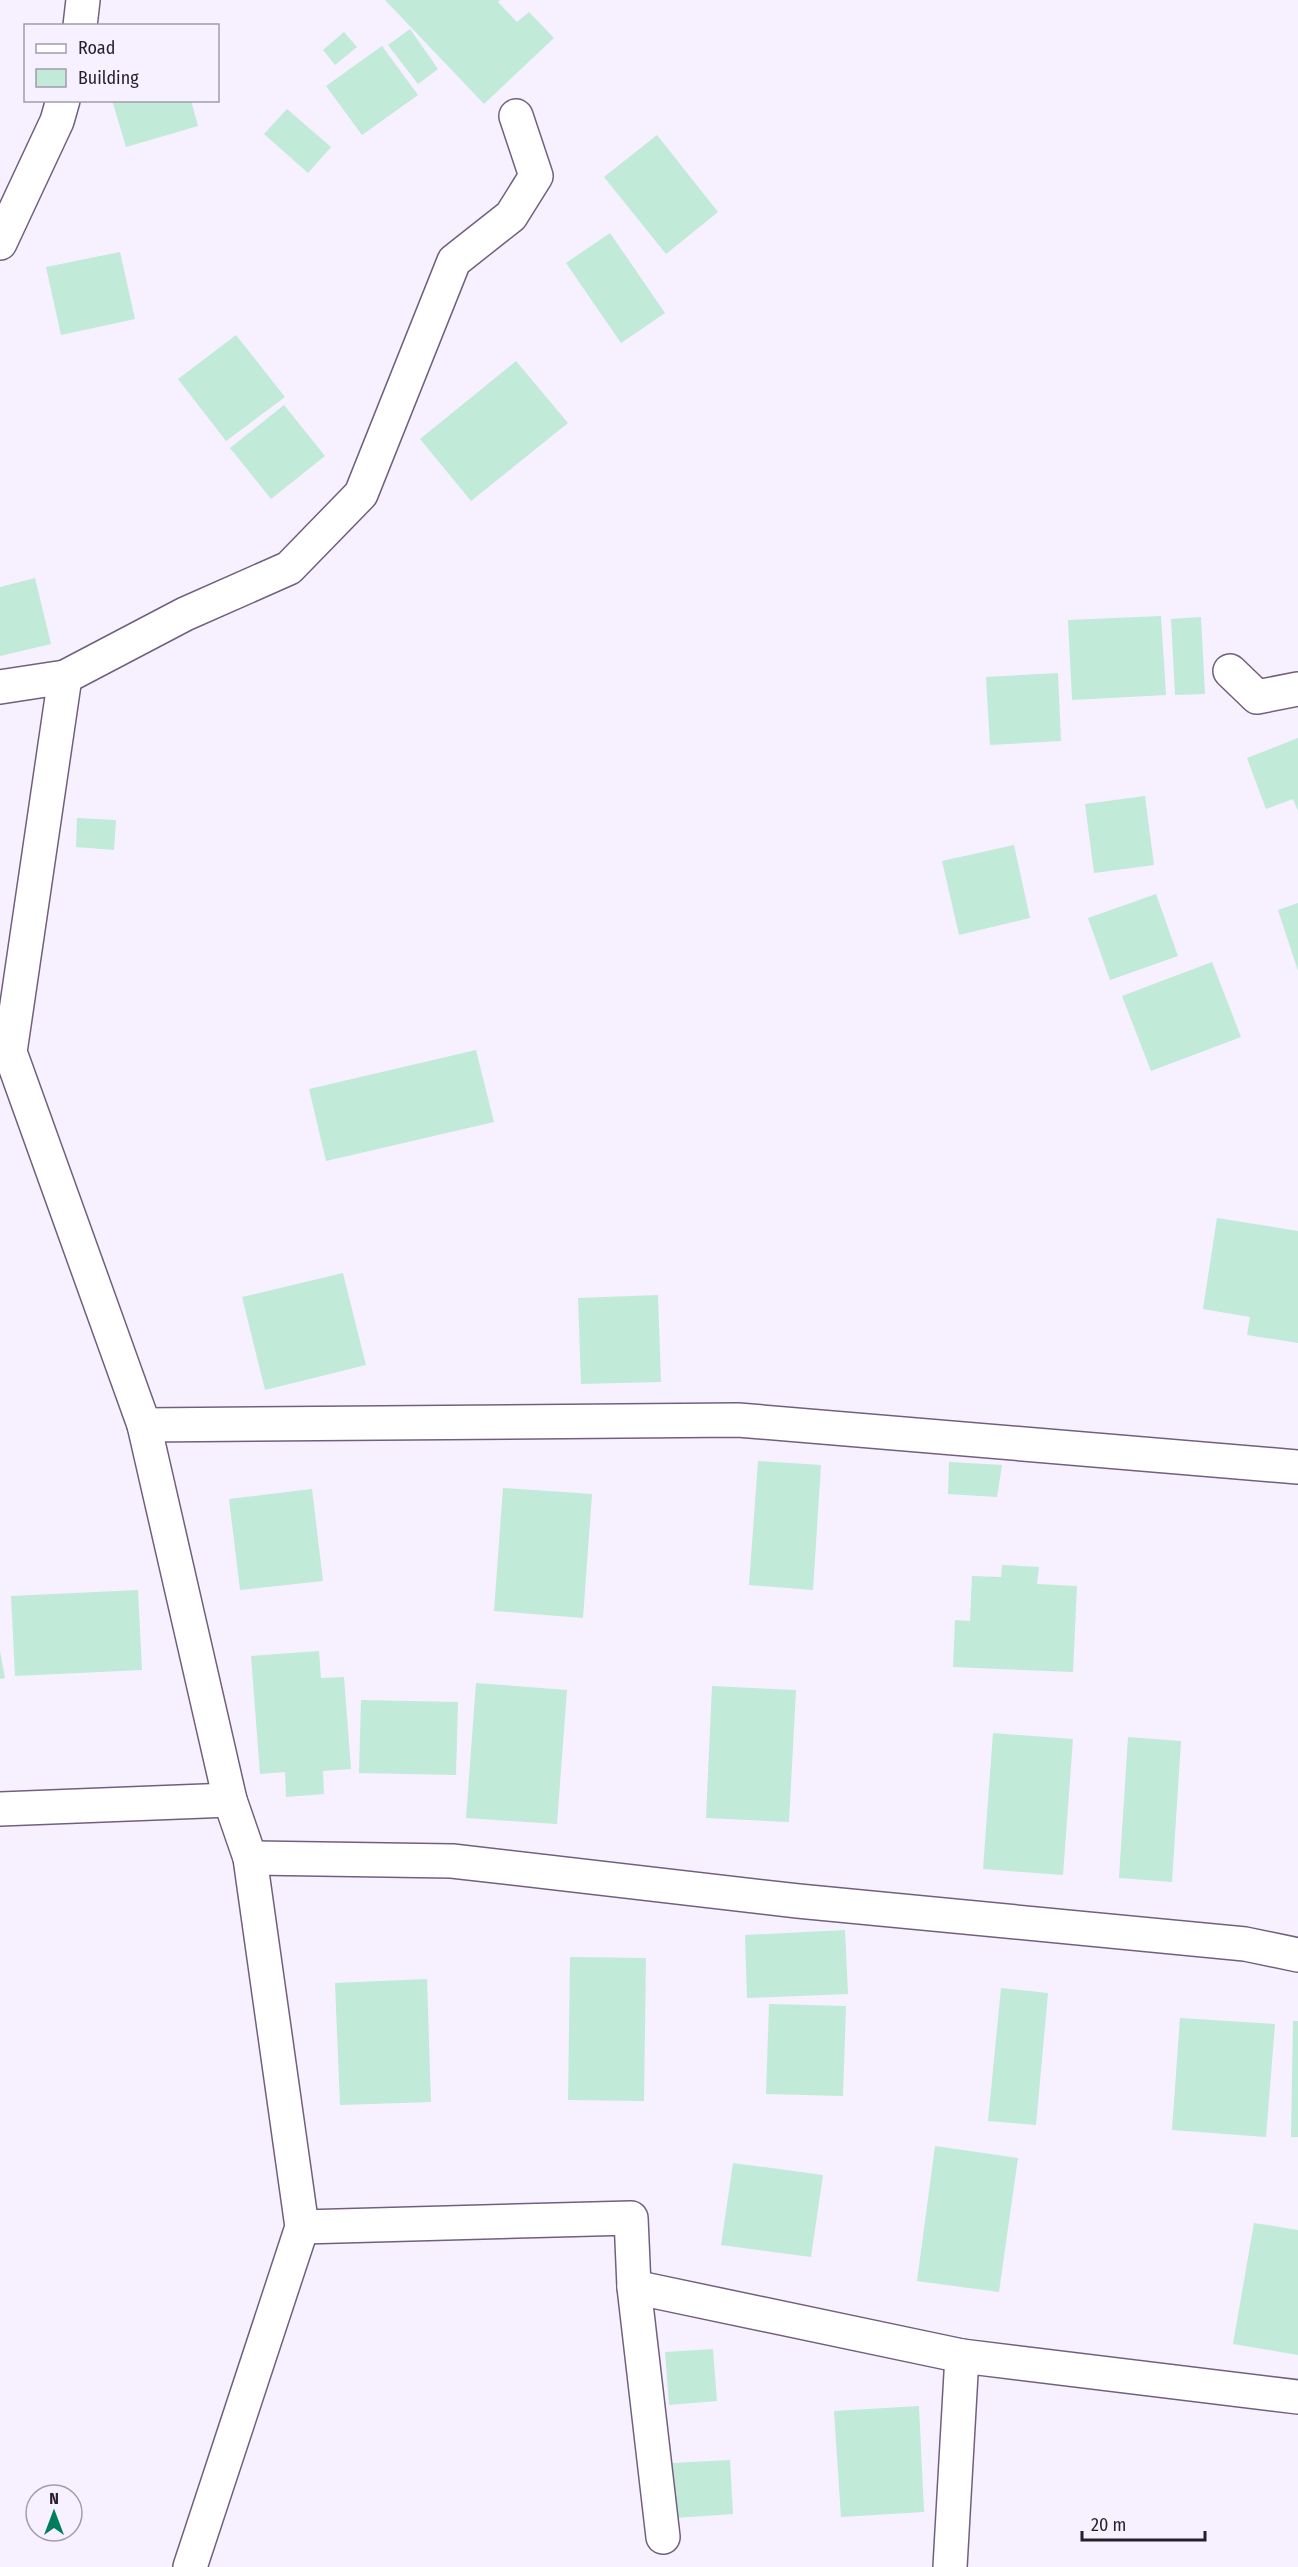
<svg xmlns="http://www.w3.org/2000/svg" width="1298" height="2567" viewBox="0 0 1298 2567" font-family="'Fira Sans Condensed',sans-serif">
	<rect width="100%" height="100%" fill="#f7f0fe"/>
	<g fill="#c1ead8">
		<polygon points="385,0 500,0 498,2 517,22 529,12 554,38 484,104"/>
		<polygon points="410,29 438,69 418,84 388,45"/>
		<polygon points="344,32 357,47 335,65 323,50"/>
		<polygon points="382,46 418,95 362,135 326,86"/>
		<polygon points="112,100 191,100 198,126 126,147"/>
		<polygon points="287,109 331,147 308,173 264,134"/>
		<polygon points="657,135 718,212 666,254 604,177"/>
		<polygon points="610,233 665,313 621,343 566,263"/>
		<polygon points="120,252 135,319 61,335 46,267"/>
		<polygon points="236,335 285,397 226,441 178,379"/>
		<polygon points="516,361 568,423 471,501 420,439"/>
		<polygon points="284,405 325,456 271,499 230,448"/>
		<polygon points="35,578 51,644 0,656 0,587"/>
		<polygon points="1161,616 1166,695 1072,700 1068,620"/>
		<polygon points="1201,617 1205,694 1175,695 1171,619"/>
		<polygon points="1058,673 1061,741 990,745 986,677"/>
		<polygon points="1298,738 1298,811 1293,799 1266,809 1247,758"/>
		<polygon points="1145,796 1154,865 1094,873 1085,804"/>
		<polygon points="77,818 116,820 114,850 76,847"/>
		<polygon points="1014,845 1030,918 959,935 942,861"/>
		<polygon points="1156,894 1178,956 1110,980 1088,918"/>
		<polygon points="1298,903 1298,971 1278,910"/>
		<polygon points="1212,962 1241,1037 1151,1071 1122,996"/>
		<polygon points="476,1050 494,1122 326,1161 309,1089"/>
		<polygon points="1217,1218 1298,1231 1298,1343 1247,1335 1250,1317 1203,1309"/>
		<polygon points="343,1273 366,1365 265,1390 242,1297"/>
		<polygon points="658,1295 661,1382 581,1384 578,1298"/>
		<polygon points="758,1461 821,1465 813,1590 749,1585"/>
		<polygon points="949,1462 1002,1465 997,1497 948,1494"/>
		<polygon points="503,1488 592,1494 583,1618 494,1611"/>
		<polygon points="312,1489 323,1581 240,1590 229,1499"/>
		<polygon points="1002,1565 1039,1567 1037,1584 1077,1586 1073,1672 953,1667 955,1620 970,1621 972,1576 1001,1577"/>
		<polygon points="138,1590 142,1670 15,1676 11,1596"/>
		<polygon points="0,1651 5,1678 0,1679"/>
		<polygon points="319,1651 321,1678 344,1677 351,1769 323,1771 324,1794 286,1797 285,1772 260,1774 251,1656"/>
		<polygon points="476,1683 567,1690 557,1824 466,1818"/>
		<polygon points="712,1686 796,1690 789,1822 706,1818"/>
		<polygon points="361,1700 458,1702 456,1775 359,1773"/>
		<polygon points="993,1733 1073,1739 1063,1875 983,1869"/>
		<polygon points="1128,1737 1181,1741 1172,1882 1119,1878"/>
		<polygon points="845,1930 848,1994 747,1998 745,1935"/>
		<polygon points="570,1957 646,1958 644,2101 568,2100"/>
		<polygon points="427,1979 431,2102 340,2105 335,1983"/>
		<polygon points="1001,1988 1048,1993 1036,2125 988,2121"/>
		<polygon points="769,2004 846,2006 843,2096 766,2094"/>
		<polygon points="1180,2018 1275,2024 1266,2137 1172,2130"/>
		<polygon points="1293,2021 1298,2021 1298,2137 1291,2137"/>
		<polygon points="935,2146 1018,2158 999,2292 917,2281"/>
		<polygon points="733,2163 823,2175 811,2257 721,2245"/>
		<polygon points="1254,2223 1298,2230 1298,2355 1233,2344"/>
		<polygon points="713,2349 717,2401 669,2405 665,2352"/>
		<polygon points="919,2406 924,2512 841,2517 834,2411"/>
		<polygon points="730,2460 733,2514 675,2518 671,2463"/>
	</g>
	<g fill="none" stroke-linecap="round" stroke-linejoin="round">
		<defs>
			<g id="minor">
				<polyline points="80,26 83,0"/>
				<polyline points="0,243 57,121 63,100"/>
				<polyline points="1230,671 1257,697 1298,689"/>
				<polyline points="65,677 185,614 289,568 361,494 454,261 511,216 536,176 516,116"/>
				<polyline points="0,687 65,677 10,1052 144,1425 230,1800 250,1858 302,2227 190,2567"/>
				<polyline points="144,1425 738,1420 1298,1467"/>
				<polyline points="0,1809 230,1800"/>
				<polyline points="250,1858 452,1861 798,1901 1245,1944 1298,1955"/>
				<polyline points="302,2227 631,2218 634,2287"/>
				<polyline points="663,2537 634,2287 962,2356"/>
				<polyline points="950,2567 962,2356 1298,2397"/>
			</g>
		</defs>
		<use href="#minor" stroke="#70607d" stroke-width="36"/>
		<use href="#minor" stroke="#fff" stroke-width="33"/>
	</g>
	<rect x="24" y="24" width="195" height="78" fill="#f7f0fe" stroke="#a39caa" stroke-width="1.5"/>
	<rect x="36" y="44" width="30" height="9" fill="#ffffff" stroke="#a39caa" stroke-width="1.5"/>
	<text x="78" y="54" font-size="18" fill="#261f2b">Road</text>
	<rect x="36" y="69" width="30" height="18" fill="#c1ead8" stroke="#a39caa" stroke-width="1.5"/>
	<text x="78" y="84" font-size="18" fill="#261f2b">Building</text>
	<g transform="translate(54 2513)"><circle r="28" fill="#f7f0fe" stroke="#a39caa" stroke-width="1.5"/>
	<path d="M0-4.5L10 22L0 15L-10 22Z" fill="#007d5d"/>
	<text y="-9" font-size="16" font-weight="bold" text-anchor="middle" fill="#261f2b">N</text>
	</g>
	<path d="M1082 2531v9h123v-9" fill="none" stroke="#261f2b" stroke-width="3"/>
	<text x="1091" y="2531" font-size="18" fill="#261f2b" stroke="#f7f0fe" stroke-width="4.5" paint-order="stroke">20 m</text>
</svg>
